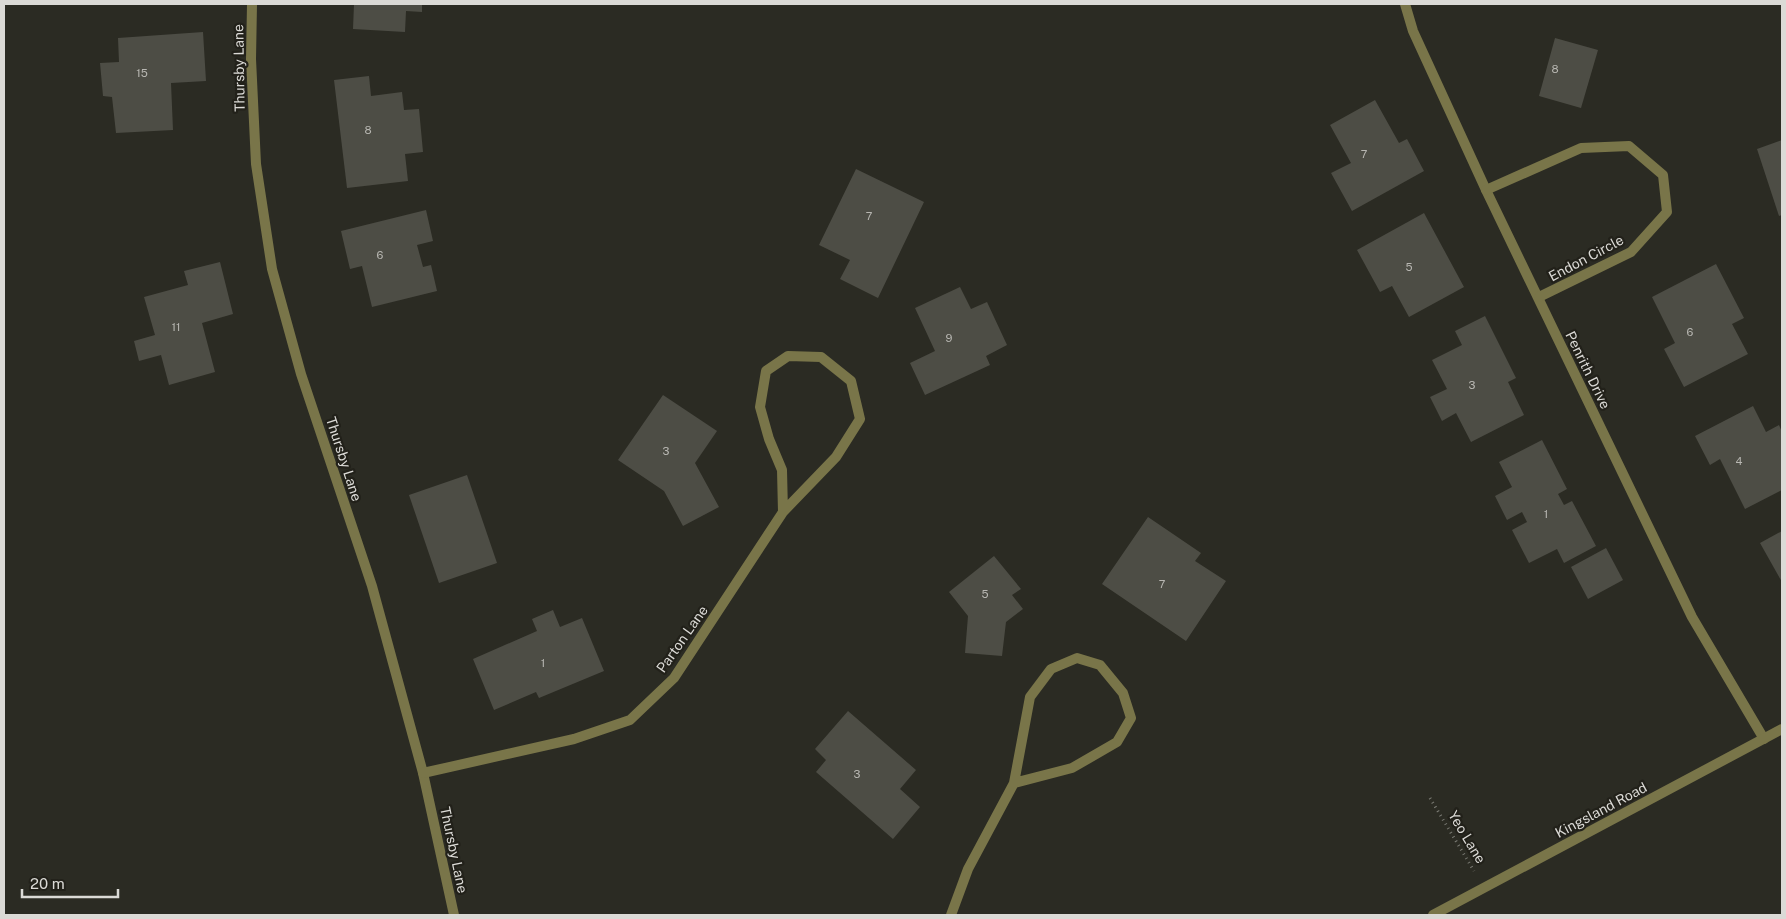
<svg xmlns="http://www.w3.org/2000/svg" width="1786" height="919" viewBox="0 0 1786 919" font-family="'Public Sans',sans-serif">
	<rect width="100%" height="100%" fill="#2b2b23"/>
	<g fill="#4d4d45">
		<polygon points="354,4 422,4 422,12 406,11 405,32 353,29"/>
		<polygon points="203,32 206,81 171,83 173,130 116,133 112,97 103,96 100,63 119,62 118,38"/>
		<polygon points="1555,38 1598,50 1581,108 1539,96"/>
		<polygon points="369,76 371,96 402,92 404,110 419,109 423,152 405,154 408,181 347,188 334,80"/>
		<polygon points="1375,100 1399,143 1407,139 1424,171 1352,211 1331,173 1351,163 1330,125"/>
		<polygon points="1782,140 1782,215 1779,216 1757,149"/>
		<polygon points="856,169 924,202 878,298 840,279 850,260 819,245"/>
		<polygon points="426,210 433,241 417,245 423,267 431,265 437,291 372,307 362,266 350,269 341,231"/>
		<polygon points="1424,213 1464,287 1409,317 1392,286 1380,292 1357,250"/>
		<polygon points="220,262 233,314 202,323 215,372 169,385 161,355 139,361 134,341 155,335 144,297 188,285 184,271"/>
		<polygon points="1716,264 1744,318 1732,324 1748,354 1684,387 1664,349 1675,343 1652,297"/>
		<polygon points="960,287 971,309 987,302 1007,345 986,356 990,365 925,395 910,363 935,351 915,308"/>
		<polygon points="1485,316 1516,378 1508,382 1524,415 1471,442 1456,413 1442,421 1430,397 1447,389 1432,360 1462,345 1455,331"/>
		<polygon points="663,395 717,431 695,463 719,507 683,526 664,491 618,460"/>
		<polygon points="1753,406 1766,432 1779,425 1782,432 1782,490 1745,509 1720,459 1710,465 1695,436"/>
		<polygon points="1542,440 1567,489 1558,494 1564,505 1572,501 1596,546 1564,563 1557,549 1529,563 1512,530 1527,522 1522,512 1507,520 1495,496 1512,487 1499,462"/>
		<polygon points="467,475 497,563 439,583 409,495"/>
		<polygon points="1148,517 1201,553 1195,561 1226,581 1186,641 1102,584"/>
		<polygon points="1782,531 1782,582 1760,543"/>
		<polygon points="1606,548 1623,580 1588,599 1571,567"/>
		<polygon points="994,556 1021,589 1012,595 1023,609 1006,622 1002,656 965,653 968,616 949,592"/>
		<polygon points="553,610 560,627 582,618 604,671 539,698 536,692 494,710 473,659 537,631 532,619"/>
		<polygon points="848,711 916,770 900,789 920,807 893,839 816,772 826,760 815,749"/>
	</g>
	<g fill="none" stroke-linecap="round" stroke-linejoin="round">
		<polyline stroke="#7b7b74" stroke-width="3" stroke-dasharray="1 4" stroke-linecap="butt" points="1430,798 1474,871"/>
		<g stroke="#797549" stroke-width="10">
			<polyline points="252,4 251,59 256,164 272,269 301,374 372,586 423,773 454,915"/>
			<polyline points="1405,4 1413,31 1486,190 1692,617 1764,739"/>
			<polyline points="1486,190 1581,148 1629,146 1663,175 1667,212 1631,252 1539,297"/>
			<polyline points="423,773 574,739 630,720 674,678 783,512 836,457 860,419 851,381 821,357 788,356 766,371 760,407 769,439 782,470 783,512"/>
			<polyline points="951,915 968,869 1014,783 1030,697 1051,669 1077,658 1100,665 1123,693 1131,718 1117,742 1072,768 1014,783"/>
		</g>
		<polyline stroke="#797549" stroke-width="10" points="1433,915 1782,729"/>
	</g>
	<g text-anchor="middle" stroke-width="4.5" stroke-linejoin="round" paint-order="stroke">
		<g font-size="11" fill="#b8b7b2">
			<text x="1555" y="73">8</text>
			<text x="142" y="77">15</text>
			<text x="368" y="134">8</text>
			<text x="1364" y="158">7</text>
			<text x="869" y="220">7</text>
			<text x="380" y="259">6</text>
			<text x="1409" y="271">5</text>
			<text x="176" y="331">11</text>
			<text x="1690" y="336">6</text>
			<text x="949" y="342">9</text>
			<text x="1472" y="389">3</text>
			<text x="666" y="455">3</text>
			<text x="1739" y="465">4</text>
			<text x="1546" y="518">1</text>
			<text x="1162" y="588">7</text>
			<text x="985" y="598">5</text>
			<text x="543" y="667">1</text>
			<text x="857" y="778">3</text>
		</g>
		<g font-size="14" fill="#dbdad6" stroke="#22211a">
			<text transform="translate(239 68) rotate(-91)" y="5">Thursby Lane</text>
			<text transform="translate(1586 258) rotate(-28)" y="5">Endon Circle</text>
			<text transform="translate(1588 370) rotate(64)" y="5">Penrith Drive</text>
			<text transform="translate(344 459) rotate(72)" y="5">Thursby Lane</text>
			<text transform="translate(682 639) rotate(-55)" y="5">Parton Lane</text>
			<text transform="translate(1601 810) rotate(-28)" y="5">Kingsland Road</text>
			<text transform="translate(1467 837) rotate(59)" y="5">Yeo Lane</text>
			<text transform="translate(454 850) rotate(78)" y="5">Thursby Lane</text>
		</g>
	</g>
	<rect width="1786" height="919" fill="none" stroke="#dbdad6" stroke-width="10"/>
	<path d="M22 889v8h96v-8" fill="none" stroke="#dbdad6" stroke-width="2.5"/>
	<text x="30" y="889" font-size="15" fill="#dbdad6" stroke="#22211a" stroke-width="4" paint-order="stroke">20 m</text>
</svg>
